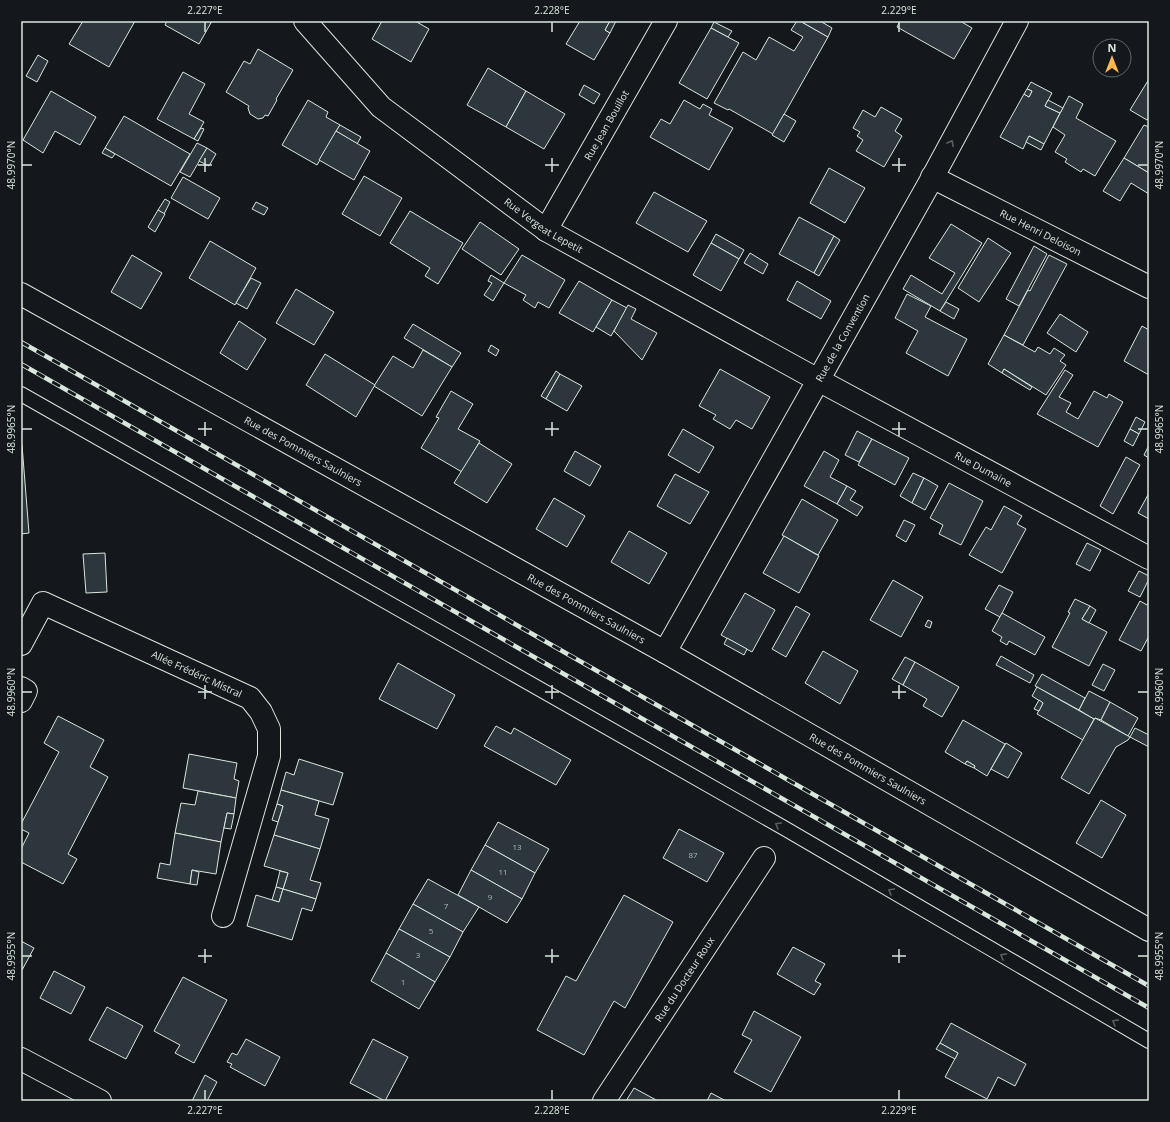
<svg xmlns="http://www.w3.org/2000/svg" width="1170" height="1122" viewBox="0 0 1170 1122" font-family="'Open Sans',sans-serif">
	<rect width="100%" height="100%" fill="#14181c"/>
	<g fill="#2c363c" stroke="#d8e6dc">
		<polygon points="83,21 135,21 109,67 69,44"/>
		<polygon points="167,21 212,21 199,44 165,25"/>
		<polygon points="382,21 415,21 429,29 411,62 372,39"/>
		<polygon points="580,21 610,21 605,30 610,33 594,60 566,44"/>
		<polygon points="610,21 616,21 610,33 605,30"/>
		<polygon points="797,21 800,21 828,37 773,134 729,109 728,110 714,103 743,52 756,60 769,37 794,51 803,37 791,30"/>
		<polygon points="800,21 820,21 832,28 828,37"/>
		<polygon points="900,21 960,21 972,28 954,59 897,27"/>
		<polygon points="714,22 732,31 728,37 711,28"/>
		<polygon points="711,28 739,43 707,99 679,83"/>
		<polygon points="258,49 293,70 276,99 277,100 268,116 265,115 263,118 258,119 250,114 248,108 249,106 226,92 244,61 250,64"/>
		<polygon points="38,55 48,61 37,82 26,76"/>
		<polygon points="488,68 526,91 506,127 467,105"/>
		<polygon points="183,72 205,84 189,114 204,122 194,139 157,119"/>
		<polygon points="1149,79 1149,117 1147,120 1130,110"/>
		<polygon points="1031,82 1052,93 1045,106 1060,113 1044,144 1029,136 1023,149 1000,137 1024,94 1029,97 1032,91 1027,89"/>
		<polygon points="584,85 600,94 594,104 579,95"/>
		<polygon points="1027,89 1032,91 1029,97 1024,94"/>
		<polygon points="51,91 96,117 80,145 55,131 43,153 23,140"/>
		<polygon points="526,91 565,114 544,149 506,127"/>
		<polygon points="1069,96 1083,104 1076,118 1116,141 1095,176 1083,169 1081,172 1065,162 1067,159 1055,152 1065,135 1053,127"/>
		<polygon points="308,100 328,112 326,117 340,125 317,165 282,145"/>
		<polygon points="684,100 700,109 703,104 712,109 709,115 733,128 709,170 650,137 661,119 670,124"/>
		<polygon points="1048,100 1063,108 1060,113 1045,106"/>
		<polygon points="881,107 902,119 895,131 902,136 884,167 856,151 863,140 857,136 860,132 853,128 863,110 875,117"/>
		<polygon points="784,114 796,121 784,142 772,135"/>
		<polygon points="124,116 190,154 171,186 105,148"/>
		<polygon points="340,125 361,137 357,144 336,131"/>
		<polygon points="1144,125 1149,127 1149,173 1124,158"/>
		<polygon points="201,128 204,129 198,141 194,139"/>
		<polygon points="336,131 370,151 354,180 319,160"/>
		<polygon points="1029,136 1044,144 1041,150 1026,142"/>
		<polygon points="197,143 207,148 190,177 180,172"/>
		<polygon points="105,148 115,154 112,158 102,153"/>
		<polygon points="207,148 216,154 209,166 199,161"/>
		<polygon points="1124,158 1149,173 1149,194 1131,183 1120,201 1103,191"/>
		<polygon points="829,168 865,188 845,223 810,203"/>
		<polygon points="364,176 402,198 380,236 342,214"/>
		<polygon points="183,177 220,198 208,219 171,198"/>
		<polygon points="654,192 707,221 688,252 636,223"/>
		<polygon points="165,199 170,202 164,214 158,210"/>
		<polygon points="256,202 268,208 264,215 252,209"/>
		<polygon points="158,210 165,214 155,232 148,227"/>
		<polygon points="410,211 463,243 438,284 425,276 430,268 390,243"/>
		<polygon points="799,217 834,236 814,273 779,254"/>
		<polygon points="480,222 519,249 501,275 462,249"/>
		<polygon points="951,224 982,243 940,311 903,289 911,275 942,294 955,273 929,258"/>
		<polygon points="716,234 744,250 739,259 711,243"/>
		<polygon points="834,236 840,240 819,276 814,273"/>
		<polygon points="988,238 1011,253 979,302 958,288"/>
		<polygon points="210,241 256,268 235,305 189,278"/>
		<polygon points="711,243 739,259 721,291 693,275"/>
		<polygon points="1034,246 1047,254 1019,306 1006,299"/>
		<polygon points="750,253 768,264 763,274 744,263"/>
		<polygon points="132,255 162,273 141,309 111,292"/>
		<polygon points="522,255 565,280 549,308 538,302 535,308 523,300 526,295 504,283"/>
		<polygon points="1049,255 1067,264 1023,345 1004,335 1028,290 1030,291"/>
		<polygon points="491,275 504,283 493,301 484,295 492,283 488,281"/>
		<polygon points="251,278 261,283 247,309 236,303"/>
		<polygon points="579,281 612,300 593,332 559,313"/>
		<polygon points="797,281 831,301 821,319 787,300"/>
		<polygon points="296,289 334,312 314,345 276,323"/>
		<polygon points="907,294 931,306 925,317 967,339 948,376 906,353 918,331 895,318"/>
		<polygon points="612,300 627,308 611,336 596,327"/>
		<polygon points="946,302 959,309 954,319 940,311"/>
		<polygon points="628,305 636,309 631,319 657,333 642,360 614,331"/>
		<polygon points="1060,314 1088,332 1076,352 1047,333"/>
		<polygon points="239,321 266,339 247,370 220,353"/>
		<polygon points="413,324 461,353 452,367 404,338"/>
		<polygon points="1142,326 1149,330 1149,375 1124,361"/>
		<polygon points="1004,335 1035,352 1038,347 1050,354 1054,348 1065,355 1060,361 1066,365 1046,395 1004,369 1002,373 988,364"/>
		<polygon points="491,345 499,350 496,356 488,351"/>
		<polygon points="423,350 452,367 422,416 374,386 393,356 413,368"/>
		<polygon points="325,354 375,385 356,417 306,385"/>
		<polygon points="720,369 770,397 752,429 736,420 730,429 713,419 716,415 699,406"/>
		<polygon points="1004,369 1032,387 1030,390 1002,373"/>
		<polygon points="1065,370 1073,375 1059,397 1071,403 1066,412 1078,419 1094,391 1107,398 1109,394 1123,402 1098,447 1037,414"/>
		<polygon points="556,371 560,374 546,399 541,396"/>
		<polygon points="560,374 582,386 567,411 546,399"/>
		<polygon points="451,391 473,404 458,429 480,441 462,472 421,448 439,418 436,417"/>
		<polygon points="1136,417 1145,422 1139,434 1130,429"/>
		<polygon points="683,429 714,447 699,473 668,455"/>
		<polygon points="1130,429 1139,434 1133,446 1124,441"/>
		<polygon points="857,431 872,439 859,462 845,455"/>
		<polygon points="872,439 909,458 895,485 858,465"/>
		<polygon points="479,443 512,464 487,503 454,483"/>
		<polygon points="21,445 22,445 29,533 21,534"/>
		<polygon points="1149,445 1149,458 1144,455"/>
		<polygon points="575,451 601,466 590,486 564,471"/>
		<polygon points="824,451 839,460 830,477 847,486 837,504 804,486"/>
		<polygon points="1126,457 1140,465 1113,514 1100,506"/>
		<polygon points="913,473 924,478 912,503 900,496"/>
		<polygon points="675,474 709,492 690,524 657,506"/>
		<polygon points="924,478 938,486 925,510 912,503"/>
		<polygon points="949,483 983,501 961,545 939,534 943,525 930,518"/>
		<polygon points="847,486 856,491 850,500 863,507 857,516 837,504"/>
		<polygon points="1149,493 1149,519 1138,513"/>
		<polygon points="554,498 585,516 567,547 536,529"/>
		<polygon points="802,499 838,520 818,555 782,535"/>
		<polygon points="1004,506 1022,516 1017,524 1026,529 1002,573 969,555 986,527 991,530"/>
		<polygon points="904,520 915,525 906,542 896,536"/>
		<polygon points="629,531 667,553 649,584 611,562"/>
		<polygon points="784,536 819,556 799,593 763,573"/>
		<polygon points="1087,543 1101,550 1090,571 1076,564"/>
		<polygon points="105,553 107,592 86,593 83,554"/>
		<polygon points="1139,571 1149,576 1149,579 1140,597 1128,591"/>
		<polygon points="893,580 923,597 901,637 870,620"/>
		<polygon points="999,585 1013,592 1000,617 985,609"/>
		<polygon points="745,593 775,610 752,652 721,635"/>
		<polygon points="1075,599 1090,606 1082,619 1107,632 1089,666 1052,647 1070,613 1068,612"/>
		<polygon points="1140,601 1147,605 1149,601 1149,636 1141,651 1119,640"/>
		<polygon points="796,606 810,614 786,657 772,649"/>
		<polygon points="1090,606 1096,610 1089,623 1082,619"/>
		<polygon points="1002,613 1045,637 1035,655 1009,641 1007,645 1000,641 1002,637 992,631"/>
		<polygon points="928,620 932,622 930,628 925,626"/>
		<polygon points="727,638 747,649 744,655 724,644"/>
		<polygon points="823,651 858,671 840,704 805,683"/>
		<polygon points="1001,656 1034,675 1030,683 996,665"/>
		<polygon points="905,657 915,662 903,685 892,679"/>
		<polygon points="915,662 959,687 942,717 923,706 927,699 903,685"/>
		<polygon points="398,663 455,695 437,729 379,699"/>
		<polygon points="1103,664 1115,670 1104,691 1092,685"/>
		<polygon points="1042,674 1085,698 1079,710 1035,686"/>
		<polygon points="1037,687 1094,719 1083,740 1037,714 1043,703 1032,696"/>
		<polygon points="1089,691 1110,702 1101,720 1095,718 1094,719 1079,710"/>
		<polygon points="1039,700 1043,703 1039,711 1034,709"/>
		<polygon points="1110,702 1138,718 1128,736 1101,720"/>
		<polygon points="58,716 104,740 90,767 108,777 68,854 77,859 63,884 21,862 21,849 29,833 21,829 21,824 59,752 44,743"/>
		<polygon points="1095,718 1130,737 1128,740 1116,747 1089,794 1061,778"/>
		<polygon points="963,720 1005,744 987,776 974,768 975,766 967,761 965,764 945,752"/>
		<polygon points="496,726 511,734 514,728 571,760 556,785 484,746"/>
		<polygon points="1135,728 1149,735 1149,747 1130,737"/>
		<polygon points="1006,743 1022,753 1008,778 991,769"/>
		<polygon points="189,754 237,763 234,779 239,781 236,798 183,788"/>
		<polygon points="299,759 343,773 333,805 281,790 286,772 294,775"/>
		<polygon points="967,761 975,766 974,768 965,764"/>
		<polygon points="281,790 319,801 315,815 329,819 320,849 274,835 283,806 277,804"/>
		<polygon points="198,791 236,798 234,814 227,813 221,842 175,833 181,803 195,805"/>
		<polygon points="1101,800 1126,815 1102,858 1076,843"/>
		<polygon points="277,804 283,806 278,822 272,820"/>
		<polygon points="227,813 234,814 231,829 224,828"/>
		<polygon points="498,822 549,849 535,873 485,845"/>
		<polygon points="679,829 724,853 707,882 663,858"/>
		<polygon points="175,833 221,842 216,874 192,870 190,884 157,878 160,863 170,865"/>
		<polygon points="274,835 320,849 310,880 321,883 316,899 283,889 288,873 264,866"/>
		<polygon points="485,845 535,873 522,899 471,870"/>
		<polygon points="192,870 199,872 197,885 190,884"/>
		<polygon points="471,870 522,899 507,923 458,895"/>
		<polygon points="280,871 288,873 283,889 276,887"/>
		<polygon points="428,879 479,907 463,932 413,904"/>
		<polygon points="276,887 283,889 279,902 272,900"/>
		<polygon points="283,889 316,899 312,911 302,908 292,940 247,926 256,895 279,902"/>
		<polygon points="624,895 673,922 625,1008 614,1001 584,1055 537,1030 566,976 576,981"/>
		<polygon points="413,904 463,932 450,957 399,929"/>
		<polygon points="399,929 450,957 435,982 386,953"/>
		<polygon points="21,941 34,948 21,972"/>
		<polygon points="793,947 825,964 815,981 821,984 814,995 777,974"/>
		<polygon points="386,953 435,982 419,1009 371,981"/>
		<polygon points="54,971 85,987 71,1014 40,998"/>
		<polygon points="183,977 227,1000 194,1063 175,1053 180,1045 154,1031"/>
		<polygon points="107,1007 143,1026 126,1059 89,1040"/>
		<polygon points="754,1011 801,1037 771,1092 734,1072 752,1040 742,1035"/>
		<polygon points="951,1023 1026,1064 1015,1086 998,1077 987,1099 945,1077 958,1053 940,1043"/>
		<polygon points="246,1039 280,1057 265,1086 230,1067 232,1064 227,1062 232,1053 237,1055"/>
		<polygon points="373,1039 408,1057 385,1101 350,1083"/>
		<polygon points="940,1043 958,1053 955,1059 936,1049"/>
		<polygon points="205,1075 217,1082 207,1101 192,1101"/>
		<polygon points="634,1088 658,1101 626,1101"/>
		<polygon points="711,1093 726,1101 707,1101"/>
	</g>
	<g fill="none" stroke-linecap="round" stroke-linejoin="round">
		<defs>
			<polyline id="service" points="21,394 784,828 1149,1041"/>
			<g id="minor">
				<path id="s1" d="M 305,21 L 381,107 L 546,230 L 809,375 L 1149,558"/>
				<path id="s2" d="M 932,177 L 1149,287"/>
				<path id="s3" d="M 546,230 L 666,21"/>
				<path id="s4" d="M 21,294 L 665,652 L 1149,930"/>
				<path id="s5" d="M 21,644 L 43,603 L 250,698 L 261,712 L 269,729 L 269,756 L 223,916"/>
				<path id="s6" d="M 665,652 L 930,182 L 1017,21"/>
				<polyline points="21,688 26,691 21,701"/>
				<polyline points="21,1059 100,1101"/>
				<path id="s7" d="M 604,1101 L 764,858"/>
			</g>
		</defs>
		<use href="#service" stroke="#d8e6dc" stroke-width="16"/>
		<use href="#minor" stroke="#d8e6dc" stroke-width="24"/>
		<use href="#service" stroke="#14181c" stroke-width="14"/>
		<use href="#minor" stroke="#14181c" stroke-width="22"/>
		<defs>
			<g id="rail">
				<polyline points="21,342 1149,986"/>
				<polyline points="21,364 1149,1008"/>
			</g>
		</defs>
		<use href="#rail" stroke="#d8e6dc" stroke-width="4.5"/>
		<use href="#rail" stroke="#14181c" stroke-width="3" stroke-dasharray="9" stroke-linecap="butt"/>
	</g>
	<defs><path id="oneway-chevron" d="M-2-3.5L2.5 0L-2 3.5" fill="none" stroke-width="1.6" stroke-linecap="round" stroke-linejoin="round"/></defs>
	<g stroke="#59605f">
		<use href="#oneway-chevron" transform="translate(951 143) rotate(-61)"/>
		<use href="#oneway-chevron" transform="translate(778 825) rotate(-150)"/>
		<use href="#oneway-chevron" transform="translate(891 891) rotate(-150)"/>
		<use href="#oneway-chevron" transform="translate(1003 956) rotate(-150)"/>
		<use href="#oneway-chevron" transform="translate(1115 1022) rotate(-150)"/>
	</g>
	<path fill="none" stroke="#d8e6dc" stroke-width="1.5" d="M 205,22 L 205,32M 552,22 L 552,32M 899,22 L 899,32M 205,158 L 205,172M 552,158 L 552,172M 899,158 L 899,172M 22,165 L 32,165M 198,165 L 212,165M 545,165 L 559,165M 892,165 L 906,165M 1138,165 L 1148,165M 205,422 L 205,436M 552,422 L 552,436M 899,422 L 899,436M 22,429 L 32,429M 198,429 L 212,429M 545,429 L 559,429M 892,429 L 906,429M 1138,429 L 1148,429M 205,685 L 205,699M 552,685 L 552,699M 899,685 L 899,699M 22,692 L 32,692M 198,692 L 212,692M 545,692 L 559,692M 892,692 L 906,692M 1138,692 L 1148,692M 205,949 L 205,963M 552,949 L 552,963M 899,949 L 899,963M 22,956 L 32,956M 198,956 L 212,956M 545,956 L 559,956M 892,956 L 906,956M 1138,956 L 1148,956M 205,1090 L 205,1100M 552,1090 L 552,1100M 899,1090 L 899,1100"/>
	<g text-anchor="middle" stroke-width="3" stroke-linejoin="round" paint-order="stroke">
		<g font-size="8" fill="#adbab4">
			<text x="517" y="850">13</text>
			<text x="693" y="858">87</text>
			<text x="503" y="875">11</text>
			<text x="490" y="900">9</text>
			<text x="446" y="909">7</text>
			<text x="431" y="934">5</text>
			<text x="418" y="958">3</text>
			<text x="403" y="985">1</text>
		</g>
		<g font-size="10" fill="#d8e6dc" stroke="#14181c">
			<text dy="4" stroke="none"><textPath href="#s3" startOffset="121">Rue Jean Bouillot</textPath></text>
			<text dy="4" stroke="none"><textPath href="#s1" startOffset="316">Rue Vergeat Lepetit</textPath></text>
			<text dy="4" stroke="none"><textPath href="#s2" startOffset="122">Rue Henri Deloison</textPath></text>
			<text dy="4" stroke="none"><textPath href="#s6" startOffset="361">Rue de la Convention</textPath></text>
			<text dy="4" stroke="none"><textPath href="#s4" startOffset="323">Rue des Pommiers Saulniers</textPath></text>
			<text dy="4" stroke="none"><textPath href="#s1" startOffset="819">Rue Dumaine</textPath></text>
			<text dy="4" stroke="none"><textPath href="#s4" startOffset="647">Rue des Pommiers Saulniers</textPath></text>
			<text dy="4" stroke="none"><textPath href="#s5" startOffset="216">Allée Frédéric Mistral</textPath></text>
			<text dy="4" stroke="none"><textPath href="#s4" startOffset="971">Rue des Pommiers Saulniers</textPath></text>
			<text dy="4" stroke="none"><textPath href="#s7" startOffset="146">Rue du Docteur Roux</textPath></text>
		</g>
	</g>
	<rect width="1170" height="1122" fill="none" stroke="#14181c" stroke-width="44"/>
	<g transform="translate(1112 58)"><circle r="19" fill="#14181c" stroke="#626a69"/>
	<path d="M0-3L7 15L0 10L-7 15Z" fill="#ffb74d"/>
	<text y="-6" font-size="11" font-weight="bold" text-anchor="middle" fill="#d8e6dc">N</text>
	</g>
	<rect x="22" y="22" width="1126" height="1078" fill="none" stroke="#d8e6dc" stroke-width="1.5"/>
	<g font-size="10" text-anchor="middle" fill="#d8e6dc">
		<text x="205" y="14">2.227°E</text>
		<text x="552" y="14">2.228°E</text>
		<text x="899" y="14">2.229°E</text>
		<text transform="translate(11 165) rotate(-90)" y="4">48.9970°N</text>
		<text transform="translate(1159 165) rotate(-90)" y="4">48.9970°N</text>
		<text transform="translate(11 429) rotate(-90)" y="4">48.9965°N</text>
		<text transform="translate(1159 429) rotate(-90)" y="4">48.9965°N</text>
		<text transform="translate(11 692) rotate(-90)" y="4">48.9960°N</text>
		<text transform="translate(1159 692) rotate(-90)" y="4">48.9960°N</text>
		<text transform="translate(11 956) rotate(-90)" y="4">48.9955°N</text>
		<text transform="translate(1159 956) rotate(-90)" y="4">48.9955°N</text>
		<text x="205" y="1114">2.227°E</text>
		<text x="552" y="1114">2.228°E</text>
		<text x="899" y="1114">2.229°E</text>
	</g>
</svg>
